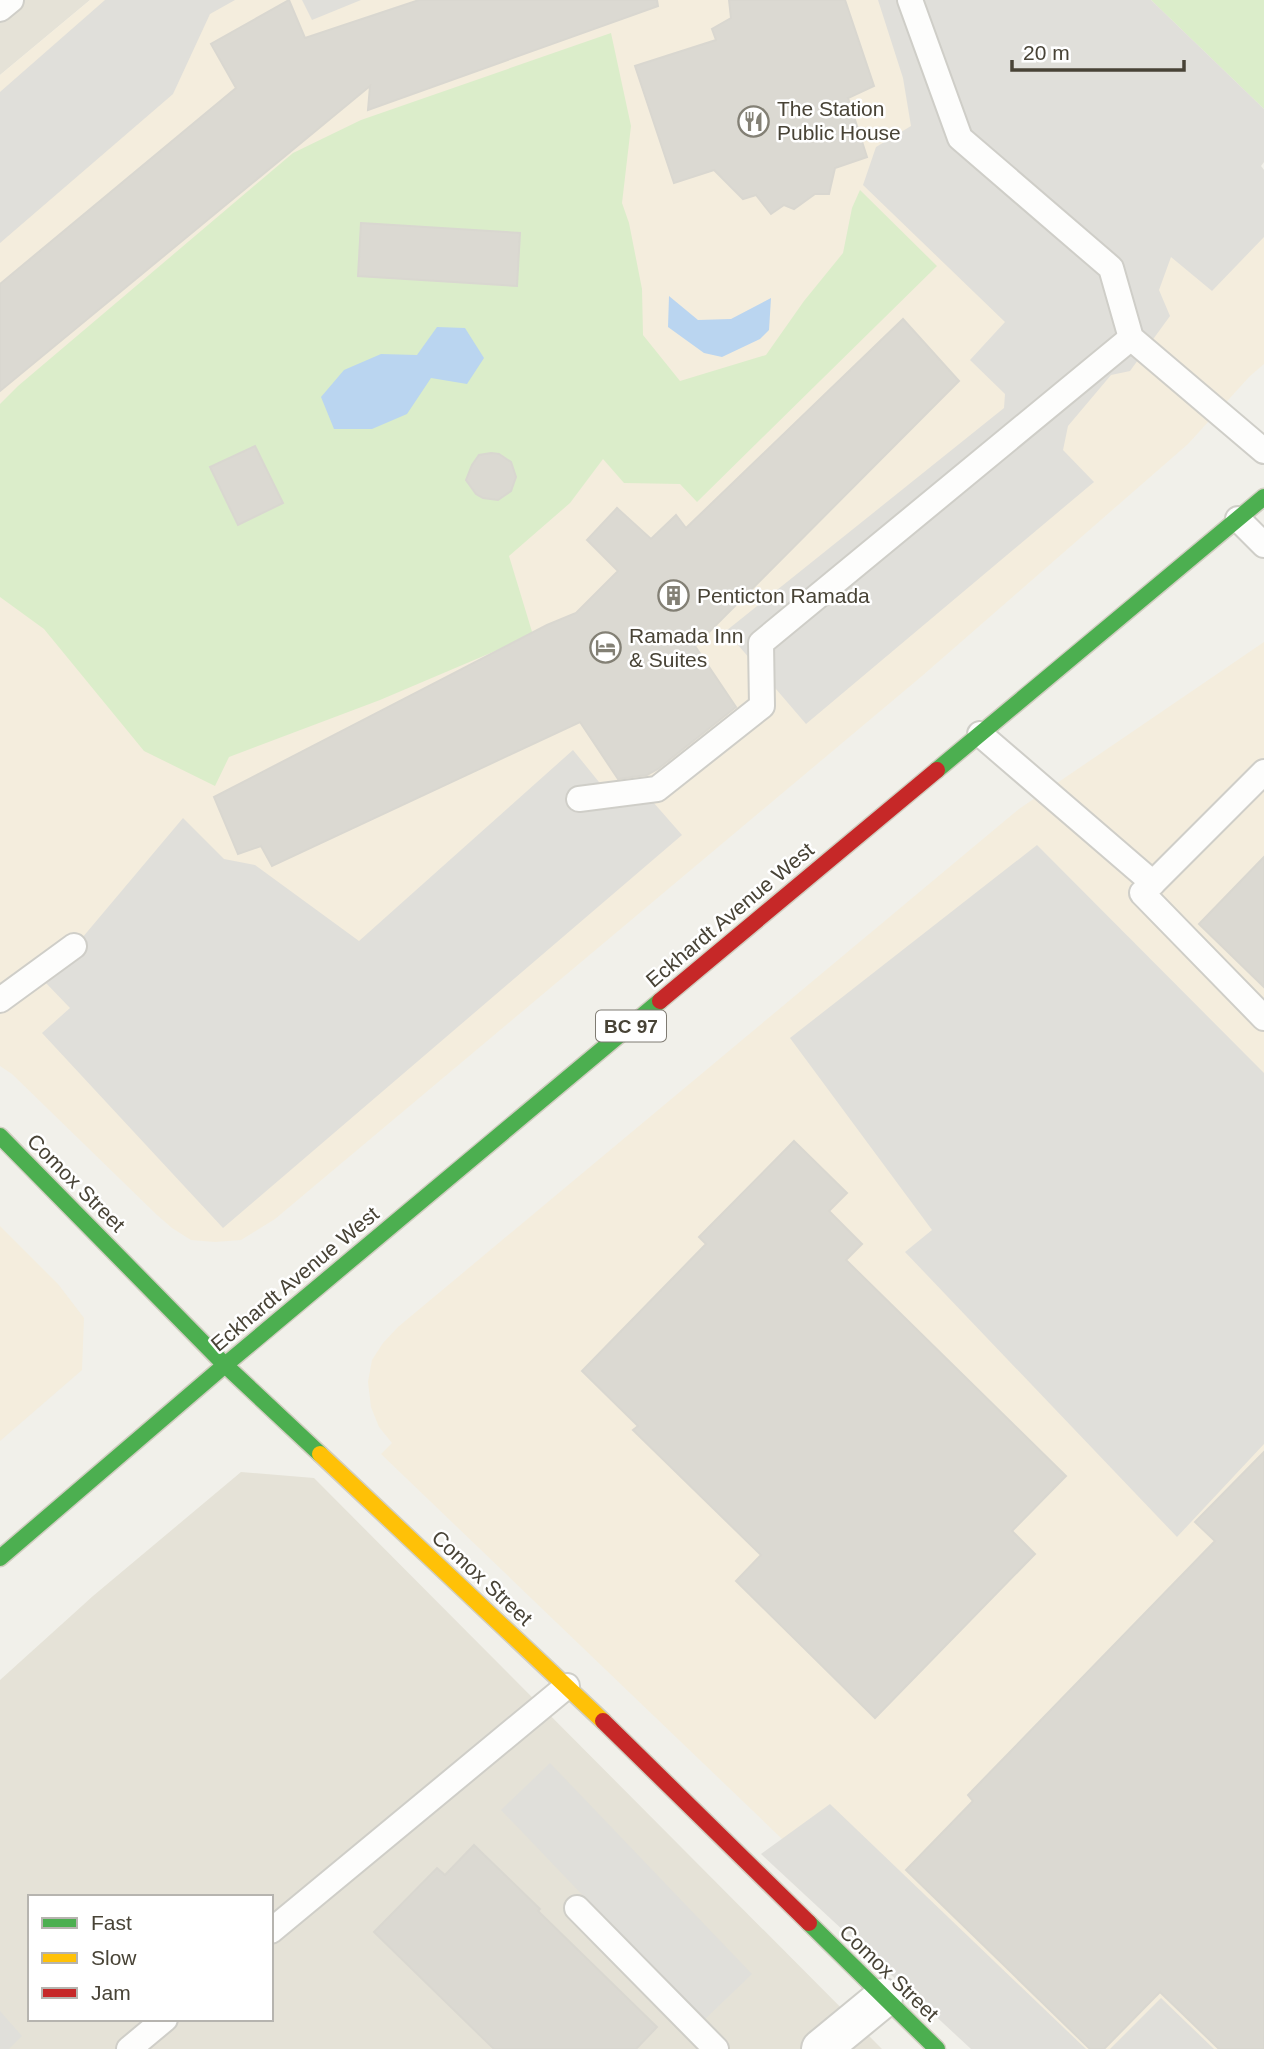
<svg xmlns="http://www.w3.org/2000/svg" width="1264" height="2049" viewBox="0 0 1264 2049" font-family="Helvetica,sans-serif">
	<rect width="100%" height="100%" fill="#f1f0ea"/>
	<g fill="#e5e2d7" fill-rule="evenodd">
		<polygon points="0,0 90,0 0,75"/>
		<path d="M 241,1472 L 314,1478 L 882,2049 L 0,2049 L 0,1680 L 93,1596 ZM 30,1897 L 271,1897 L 271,2019 L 30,2019 Z"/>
	</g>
	<g fill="#f4eddd">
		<polygon points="90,0 1151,0 1264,109 1264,162 1261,166 1264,170 1264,364 1250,376 1188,444 922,676 275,1219 241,1240 215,1242 191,1240 172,1228 157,1215 12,1074 0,1066 0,75"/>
		<polygon points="1264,642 1264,2049 1001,2049 381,1454 392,1443 379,1427 371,1407 368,1382 372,1360 383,1343 398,1327 1019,809"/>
		<polygon points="0,1226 58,1284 84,1318 82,1370 0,1441"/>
	</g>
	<g fill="#dbedca">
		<polygon points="1151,0 1264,0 1264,109"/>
		<polygon points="611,33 631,126 622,203 629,223 642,289 643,335 680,381 766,355 804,301 843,253 852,208 860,190 937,266 697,502 680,484 624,483 603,459 570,503 509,556 533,635 380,700 229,757 215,786 144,751 44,629 0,597 0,404 18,386 293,153 361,120"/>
	</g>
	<g fill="#e0dfda">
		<polygon points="105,0 235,0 210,14 173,94 0,243 0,92"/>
		<polygon points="302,0 361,0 312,20"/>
		<polygon points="878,0 1151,0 1264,109 1264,162 1261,166 1264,170 1264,237 1212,291 1171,257 1159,290 1170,316 1130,371 1111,375 1068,426 1063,450 1094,482 806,724 726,631 1004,408 1005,394 970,360 1005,322 863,185 876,147 911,126 903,78"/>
		<polygon points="573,750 616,803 653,802 682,835 223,1228 42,1033 70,1008 45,982 183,818 224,859 255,865 359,941"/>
		<polygon points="1037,845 1264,1073 1264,1444 1177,1537 905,1252 932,1230 790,1038"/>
		<polygon points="550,1763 752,1974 703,2021 501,1810"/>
		<polygon points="830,1804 1086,2049 971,2049 761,1854"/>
		<polygon points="1161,1998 1214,2049 1110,2049"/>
		<polygon points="0,2011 22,2036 9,2049 0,2049"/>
	</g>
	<g fill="#bad5f0">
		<polygon points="669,296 698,320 731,319 771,298 769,330 760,339 722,357 704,353 668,327"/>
		<polygon points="437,327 465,328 484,358 467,384 431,378 407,414 372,429 334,429 321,397 344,370 381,354 417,355"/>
	</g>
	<g fill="#dbd9d2" stroke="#d9d7d0" stroke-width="2">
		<polygon points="289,0 305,38 419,0 657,0 658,6 368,110 370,86 0,391 0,284 236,88 211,44"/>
		<polygon points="729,0 845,0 874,86 848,98 867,157 835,168 829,194 815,194 794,209 784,205 771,214 756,195 743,199 714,170 674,183 635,66 716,40 712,29 731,18"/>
		<polygon points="361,223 520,233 517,286 358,276"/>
		<polygon points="903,319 959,381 695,646 736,707 658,769 647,775 618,779 580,722 272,866 261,846 238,854 214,797 547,625 576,613 618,571 587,540 617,508 651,539 676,515 686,528"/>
		<polygon points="255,446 283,503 238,525 210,467"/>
		<polygon points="491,453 499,454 511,462 516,477 511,491 498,500 483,498 476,494 466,480 472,465 479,455"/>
		<polygon points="1264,857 1264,987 1199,924"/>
		<polygon points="794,1141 847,1193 829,1211 862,1244 846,1260 1066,1476 1012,1531 1035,1554 875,1718 736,1581 761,1555 633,1430 638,1426 582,1371 706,1244 699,1237"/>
		<polygon points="1264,1452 1264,2049 1219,2049 1160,1992 1104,2049 1090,2049 906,1870 973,1801 968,1795 1215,1541 1195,1522"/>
		<polygon points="474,1845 540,1909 538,1911 657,2027 636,2049 494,2049 374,1932 437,1868 445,1875"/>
	</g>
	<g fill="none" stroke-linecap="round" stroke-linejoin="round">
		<defs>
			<g id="lane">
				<polyline points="910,0 960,138 1111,268 1131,338 1264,451"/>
				<polyline points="0,9 11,0"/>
				<polyline points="1238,519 1264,545"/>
				<polyline points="980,734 1153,883 1264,772"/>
				<polyline points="579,799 657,789 762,706 761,643 1131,338"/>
				<polyline points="1153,883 1142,893 1264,1018"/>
				<polyline points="0,1000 74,946"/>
				<polyline points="577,1908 716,2049"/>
				<polyline points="271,1931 567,1686"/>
				<polyline points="129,2049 165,2019"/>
			</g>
			<polyline id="street" points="821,2049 883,1998"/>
			<g id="fast">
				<polyline points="937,770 1264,497"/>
				<polyline points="0,1136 225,1365 320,1454"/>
				<polyline points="0,1558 225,1365 660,1001"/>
				<polyline points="809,1923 937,2049"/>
			</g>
			<polyline id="slow" points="320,1454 603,1721"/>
			<g id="jam">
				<polyline points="660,1001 937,770"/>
				<polyline points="603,1721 809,1923"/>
			</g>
		</defs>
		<use href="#lane" stroke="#cfcec8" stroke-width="28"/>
		<use href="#street" stroke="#cfcec8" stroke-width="42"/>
		<use href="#fast" stroke="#d1cec1" stroke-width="19"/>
		<use href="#slow" stroke="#d1cec1" stroke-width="19"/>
		<use href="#jam" stroke="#d1cec1" stroke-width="19"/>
		<use href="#lane" stroke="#fdfdfc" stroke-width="24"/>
		<use href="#street" stroke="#fdfdfc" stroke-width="38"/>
		<use href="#fast" stroke="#4caf50" stroke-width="16"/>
		<use href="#slow" stroke="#ffc107" stroke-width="16"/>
		<use href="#jam" stroke="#c62828" stroke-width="16"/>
	</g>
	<defs>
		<symbol id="restaurant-ring" viewBox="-11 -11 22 22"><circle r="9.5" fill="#fff" stroke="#838075" stroke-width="1.5"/><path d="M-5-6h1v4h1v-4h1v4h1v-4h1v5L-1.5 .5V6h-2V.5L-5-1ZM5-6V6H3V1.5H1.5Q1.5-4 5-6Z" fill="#838075"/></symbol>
		<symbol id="building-ring" viewBox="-11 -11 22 22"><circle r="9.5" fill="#fff" stroke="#838075" stroke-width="1.5"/><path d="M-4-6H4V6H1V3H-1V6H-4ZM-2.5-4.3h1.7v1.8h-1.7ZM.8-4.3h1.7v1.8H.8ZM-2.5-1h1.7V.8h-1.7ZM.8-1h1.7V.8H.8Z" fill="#838075"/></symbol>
		<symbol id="hotel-ring" viewBox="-11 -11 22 22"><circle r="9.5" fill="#fff" stroke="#838075" stroke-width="1.5"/><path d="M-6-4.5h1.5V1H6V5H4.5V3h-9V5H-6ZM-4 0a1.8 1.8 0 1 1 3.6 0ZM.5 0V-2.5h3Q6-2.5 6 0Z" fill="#838075"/></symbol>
	</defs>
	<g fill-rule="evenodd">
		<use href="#restaurant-ring" x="736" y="104" width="35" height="35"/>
		<use href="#building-ring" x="656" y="578" width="35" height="35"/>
		<use href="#hotel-ring" x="588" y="630" width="35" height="35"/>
	</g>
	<g text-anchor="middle" stroke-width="5" stroke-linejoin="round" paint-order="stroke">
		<rect fill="#fff" stroke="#7f7b72" stroke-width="2" x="596" y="1010.5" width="70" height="31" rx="5"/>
		<g font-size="19" font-weight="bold" fill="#484336">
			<text x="631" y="1033">BC 97</text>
		</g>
		<g font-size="21" fill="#484336" stroke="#fff" text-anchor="start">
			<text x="777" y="116">The Station<tspan x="777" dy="24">Public House</tspan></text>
			<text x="697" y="603">Penticton Ramada</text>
			<text x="629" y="643">Ramada Inn<tspan x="629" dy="24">&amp; Suites</tspan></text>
		</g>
		<g font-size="21" fill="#484336" stroke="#fff">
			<text transform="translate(730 915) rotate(-40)" y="7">Eckhardt Avenue West</text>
			<text transform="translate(76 1183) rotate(45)" y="7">Comox Street</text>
			<text transform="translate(295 1279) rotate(-40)" y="7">Eckhardt Avenue West</text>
			<text transform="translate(482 1578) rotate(43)" y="7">Comox Street</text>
			<text transform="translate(889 1973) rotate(44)" y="7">Comox Street</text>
		</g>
	</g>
	<rect x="28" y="1895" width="245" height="126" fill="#ffffff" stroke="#b6b4af" stroke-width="2"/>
	<rect x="42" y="1918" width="35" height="10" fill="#4caf50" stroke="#b6b4af" stroke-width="2"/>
	<text x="91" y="1930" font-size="21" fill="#484336">Fast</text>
	<rect x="42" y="1953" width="35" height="10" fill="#ffc107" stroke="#b6b4af" stroke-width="2"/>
	<text x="91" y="1965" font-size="21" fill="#484336">Slow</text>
	<rect x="42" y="1988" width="35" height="10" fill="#c62828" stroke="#b6b4af" stroke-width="2"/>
	<text x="91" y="2000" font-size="21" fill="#484336">Jam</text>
	<path d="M1012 60v10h172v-10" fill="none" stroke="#484336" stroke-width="3.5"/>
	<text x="1023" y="60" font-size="21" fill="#484336" stroke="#ffffff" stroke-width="5" paint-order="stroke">20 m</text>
</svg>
